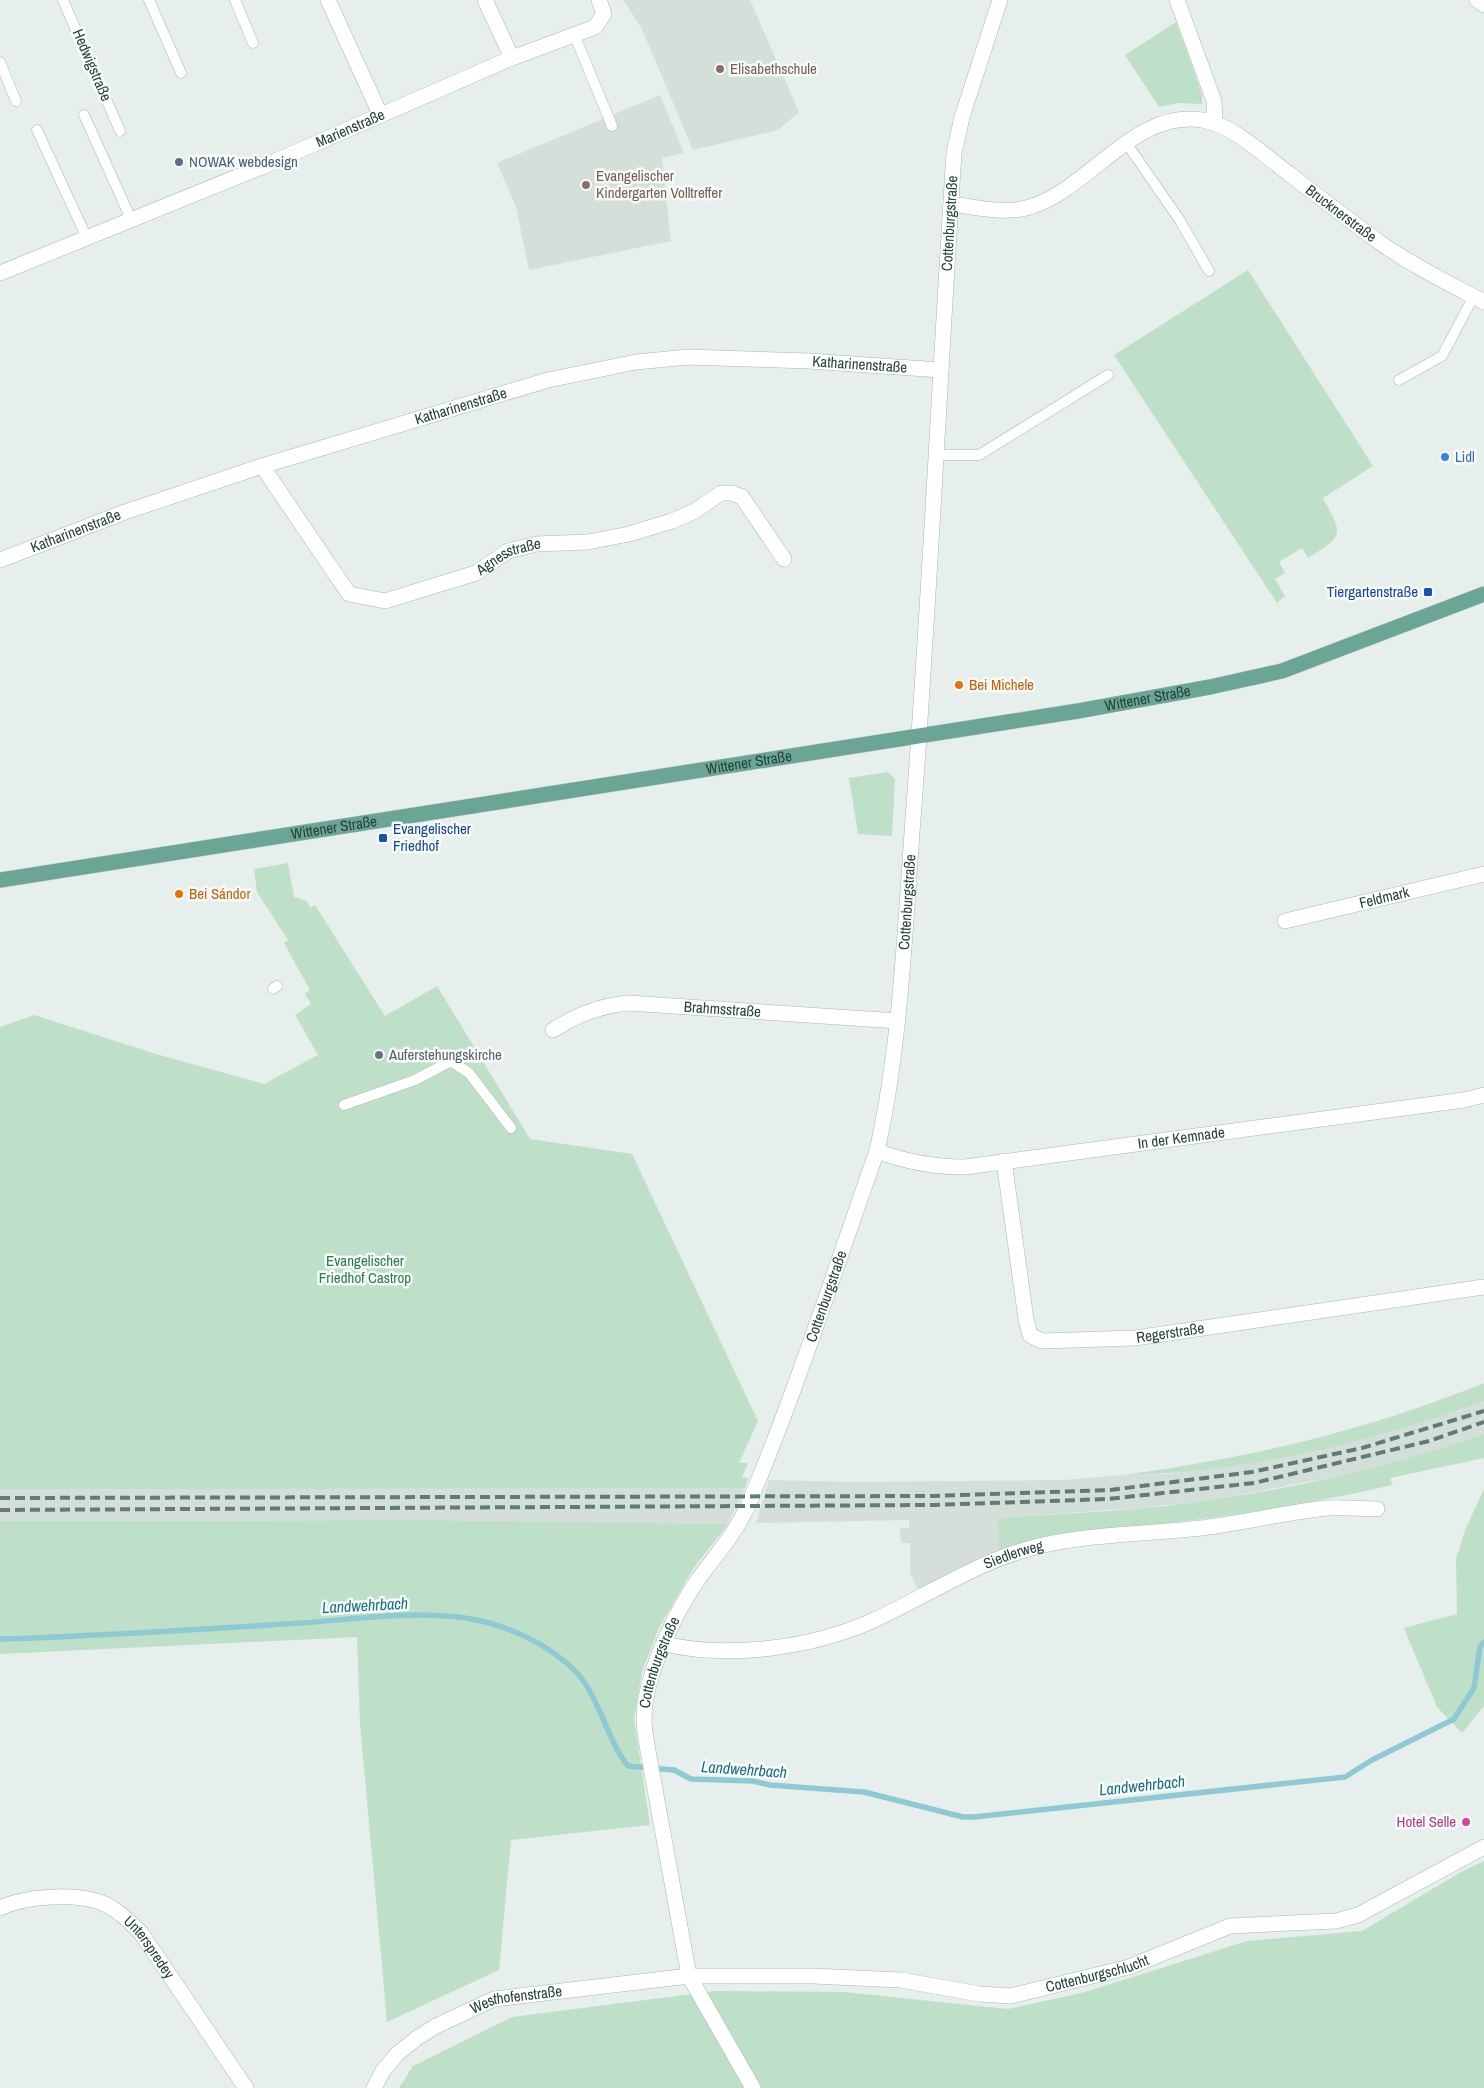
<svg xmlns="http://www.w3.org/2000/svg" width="1484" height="2088" viewBox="0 0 1484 2088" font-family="'Archivo Narrow',sans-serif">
	<rect width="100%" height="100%" fill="#e6efeb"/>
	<g fill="#d4dfda">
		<polygon points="623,0 750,0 799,112 778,130 693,150 641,27"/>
		<polygon points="660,95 684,153 662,158 671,241 529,270 516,207 497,163"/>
		<polygon points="1484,1401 1484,1434 1415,1457 1354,1473 1213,1500 1139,1508 999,1518 999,1550 918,1589 910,1573 910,1543 901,1543 900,1528 909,1528 909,1520 756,1523 769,1480 854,1482 1064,1480 1123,1475 1167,1474 1268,1459 1330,1446 1406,1427"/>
		<polygon points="311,1487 393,1488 745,1488 728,1524 426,1520 0,1521 0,1489"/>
	</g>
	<g fill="#bfe0c8">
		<polygon points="1176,22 1202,94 1202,104 1178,103 1159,107 1125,55"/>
		<path d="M 1248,270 L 1373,466 L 1323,498 C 1342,534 1346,535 1308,558 L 1302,548 L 1279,562 L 1285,573 L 1275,579 L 1285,596 L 1277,603 L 1114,355 Z"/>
		<polygon points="888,772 895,779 892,836 858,834 849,778"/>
		<polygon points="288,863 294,897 307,901 310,908 315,905 385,1016 437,986 530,1139 632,1154 758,1421 739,1463 748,1463 742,1477 748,1478 745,1488 0,1489 0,1027 34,1015 156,1054 264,1084 318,1055 295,1015 311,1004 305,994 310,990 284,943 288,940 257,892 254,869"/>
		<path d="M 1484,1383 L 1484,1401 C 1370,1443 1245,1473 1123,1475 C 1250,1458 1365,1431 1484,1383 Z"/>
		<path d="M 1484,1434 L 1484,1458 L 1390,1478 L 1393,1485 C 1319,1502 1246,1514 1171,1523 C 1112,1529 1055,1529 999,1550 L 998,1518 C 1054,1514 1110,1512 1165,1506 C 1274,1493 1381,1470 1484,1434 Z"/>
		<polygon points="1484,1489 1484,1706 1462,1733 1437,1707 1404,1628 1457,1614 1456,1559 1465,1530"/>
		<polygon points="426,1520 728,1524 693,1569 659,1628 642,1672 634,1719 650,1825 511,1840 499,1970 387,2022 360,1724 357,1637 0,1654 0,1521"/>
		<polygon points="1484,1861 1484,2088 399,2088 413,2066 512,2017 716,1991 844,1992 1008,2009 1085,1992 1247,1941 1362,1931 1459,1873"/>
	</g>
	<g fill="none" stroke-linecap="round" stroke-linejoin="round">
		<path stroke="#8ec9d4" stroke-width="5.5" d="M 0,1639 C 101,1636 201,1629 301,1623 C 360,1619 432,1607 489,1623 C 518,1631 547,1646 569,1665 C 599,1690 604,1736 628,1766 L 674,1770 L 691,1779 L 753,1781 L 770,1785 L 864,1792 L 963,1817 L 974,1817 L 1345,1777 L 1372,1760 L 1454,1719 L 1474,1688 L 1480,1647 L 1484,1642"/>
		<defs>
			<g id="service">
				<polyline points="63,0 120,131"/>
				<polyline points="149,0 181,73"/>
				<polyline points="235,0 253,43"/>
				<polyline points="574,34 612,126"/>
				<polyline points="0,62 16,101"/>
				<polyline points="84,115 131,219"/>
				<polyline points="37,130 86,236"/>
				<polyline points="1127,144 1179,219 1209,271"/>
				<polyline points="1399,380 1442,356 1474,296"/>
				<polyline points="935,455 979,455 1108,375"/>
				<polyline points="273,989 277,986"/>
				<polyline points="344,1105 415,1080 451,1061 469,1073 511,1128"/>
			</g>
			<g id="minor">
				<polyline points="328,0 380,114"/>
				<polyline points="485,0 512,58"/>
				<polyline points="1177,0 1214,101 1215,124"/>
				<polyline points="1477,0 1484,5"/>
				<path id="s1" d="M 951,204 C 975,207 1002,214 1026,208 C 1087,193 1132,109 1202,120 C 1235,126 1262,154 1288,173 C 1319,197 1350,221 1382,244 C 1413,266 1450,284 1484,302"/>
				<path id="s2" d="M 0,273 L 264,166 L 512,58 L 595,27 L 604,14 L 599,0"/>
				<path id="s3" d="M 262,466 L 349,594 L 385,601 L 476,573 L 508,551 L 537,544 L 588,542 L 629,534 L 672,521 L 695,511 L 721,493 L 732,493 L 742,497 L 784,559"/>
				<path id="s4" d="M 0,560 L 125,512 L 262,466 L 548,380 L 636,362 L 688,357 L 809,361 L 941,370"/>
				<path id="s5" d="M 1285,921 L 1484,874"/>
				<path id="s6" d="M 553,1030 C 577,1015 599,1006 628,1003 L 898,1021"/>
				<path id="s7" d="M 877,1151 C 906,1162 934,1167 965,1167 L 1464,1100 L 1484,1095"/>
				<path id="s8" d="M 1004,1161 L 1026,1319 L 1030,1335 L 1042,1341 L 1135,1338 L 1484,1287"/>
				<path id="s9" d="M 665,1644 C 729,1659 811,1648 872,1621 C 921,1599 967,1568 1018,1552 C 1077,1533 1141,1535 1201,1528 C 1244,1523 1286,1512 1328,1508 C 1344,1507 1361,1509 1377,1509"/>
				<path id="s10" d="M 0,1908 C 25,1896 74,1893 100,1902 C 116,1908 129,1921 141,1933 L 246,2088"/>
				<path id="s11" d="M 374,2088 L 383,2071 L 396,2055 L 417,2038 L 436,2026 L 494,1999 L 689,1976 L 813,1976 L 901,1980 L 979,1994 L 1011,1996 L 1129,1967 L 1230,1926 L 1336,1921 L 1358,1915 L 1484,1847"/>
			</g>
			<g id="tertiary">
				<path id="s12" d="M 753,2088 L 689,1976 L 650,1762 C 647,1744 642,1724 645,1705 C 650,1667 675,1613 697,1581 C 718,1552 739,1530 752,1496 C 799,1383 836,1266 877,1151 C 902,1038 905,921 914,806 C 930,589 940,370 954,153 L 962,117 L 1000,0"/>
			</g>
			<g id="primary">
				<path id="s13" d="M 0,880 L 1078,711 L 1210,687 L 1282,671 L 1484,594"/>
			</g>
		</defs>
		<use href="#service" stroke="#a8b8b2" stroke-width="11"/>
		<use href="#minor" stroke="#a8b8b2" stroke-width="16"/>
		<use href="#tertiary" stroke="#a8b8b2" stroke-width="16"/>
		<use href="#primary" stroke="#c2cac8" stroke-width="16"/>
		<use href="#service" stroke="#fff" stroke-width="10"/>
		<use href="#minor" stroke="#fff" stroke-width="15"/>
		<use href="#tertiary" stroke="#fff" stroke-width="15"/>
		<use href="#primary" stroke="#6aa596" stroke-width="15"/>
		<g stroke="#5f7d75" stroke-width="4" stroke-dasharray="10 5" stroke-linecap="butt">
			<polyline points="0,1498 933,1496 1110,1490 1252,1472 1362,1448 1484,1411"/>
			<polyline points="0,1510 933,1505 1108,1499 1254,1483 1429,1441 1484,1422"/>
		</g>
	</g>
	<g fill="#8d6e63" stroke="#f7fbf9" stroke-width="2">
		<circle cx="720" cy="69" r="5"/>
		<circle cx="586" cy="185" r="5"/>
	</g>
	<circle fill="#5c6f8a" stroke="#f7fbf9" stroke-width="2" cx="179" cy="162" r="5"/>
	<circle fill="#3f7fe0" stroke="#f7fbf9" stroke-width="2" cx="1445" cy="457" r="5"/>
	<g fill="#1a4fb4" stroke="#f7fbf9" stroke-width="2">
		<rect x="1423" y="587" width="10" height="10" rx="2.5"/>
		<rect x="378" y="833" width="10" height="10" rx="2.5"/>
	</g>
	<g fill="#e8710a" stroke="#f7fbf9" stroke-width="2">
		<circle cx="959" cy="685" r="5"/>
		<circle cx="179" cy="894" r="5"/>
	</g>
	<circle fill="#6b7280" stroke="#f7fbf9" stroke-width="2" cx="379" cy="1055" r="5"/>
	<circle fill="#d1479c" stroke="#f7fbf9" stroke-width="2" cx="1466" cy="1822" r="5"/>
	<g text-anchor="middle" stroke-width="5" stroke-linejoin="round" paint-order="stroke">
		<g font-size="15" fill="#24423a" stroke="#f7fbf9">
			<text transform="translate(92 65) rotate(67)" y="5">Hedwigstraße</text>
			<text dy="5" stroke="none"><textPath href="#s2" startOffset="379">Marienstraße</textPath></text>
			<text dy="5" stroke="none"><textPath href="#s1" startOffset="446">Brucknerstraße</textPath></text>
			<text dy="5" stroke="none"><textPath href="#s12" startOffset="1939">Cottenburgstraße</textPath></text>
			<text dy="5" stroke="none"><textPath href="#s4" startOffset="891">Katharinenstraße</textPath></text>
			<text dy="5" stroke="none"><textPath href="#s4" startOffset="486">Katharinenstraße</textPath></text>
			<text dy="5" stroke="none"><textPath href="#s4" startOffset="81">Katharinenstraße</textPath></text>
			<text dy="5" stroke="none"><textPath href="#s3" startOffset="324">Agnesstraße</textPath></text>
			<text dy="5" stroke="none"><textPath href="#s13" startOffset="1162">Wittener Straße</textPath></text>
			<text dy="5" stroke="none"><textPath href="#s13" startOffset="758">Wittener Straße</textPath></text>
			<text dy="5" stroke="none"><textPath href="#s13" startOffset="338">Wittener Straße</textPath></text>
			<text dy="5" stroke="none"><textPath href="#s5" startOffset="102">Feldmark</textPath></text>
			<text dy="5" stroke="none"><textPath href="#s12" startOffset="1259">Cottenburgstraße</textPath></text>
			<text dy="5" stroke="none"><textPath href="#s6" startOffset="175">Brahmsstraße</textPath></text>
			<text dy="5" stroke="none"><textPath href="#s7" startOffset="308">In der Kemnade</textPath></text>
			<text dy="5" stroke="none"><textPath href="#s12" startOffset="854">Cottenburgstraße</textPath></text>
			<text dy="5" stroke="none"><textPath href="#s8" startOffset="318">Regerstraße</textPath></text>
			<text dy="5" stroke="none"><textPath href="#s9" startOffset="368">Siedlerweg</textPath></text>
			<text dy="5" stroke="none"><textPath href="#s12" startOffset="449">Cottenburgstraße</textPath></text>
			<text dy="5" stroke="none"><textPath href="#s10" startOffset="170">Unterspredey</textPath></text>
			<text dy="5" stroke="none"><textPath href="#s11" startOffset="762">Cottenburgschlucht</textPath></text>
			<text dy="5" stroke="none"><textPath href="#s11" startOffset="175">Westhofenstraße</textPath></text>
		</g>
		<g font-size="15" fill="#785e54" stroke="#f7fbf9" text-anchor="start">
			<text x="730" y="74">Elisabethschule</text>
			<text x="596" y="181">Evangelischer<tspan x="596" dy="17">Kindergarten Volltreffer</tspan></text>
		</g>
		<g font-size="15" fill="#4e5e75" stroke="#f7fbf9" text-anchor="start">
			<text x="189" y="167">NOWAK webdesign</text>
		</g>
		<g font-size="15" fill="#366cbe" stroke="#f7fbf9" text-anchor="start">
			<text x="1455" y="462">Lidl</text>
		</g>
		<g font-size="15" fill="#164399" stroke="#f7fbf9" text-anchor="end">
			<text x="1418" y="597">Tiergartenstraße</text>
			<text x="393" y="834" text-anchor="start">Evangelischer<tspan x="393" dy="17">Friedhof</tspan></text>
		</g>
		<g font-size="15" fill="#c56008" stroke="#f7fbf9" text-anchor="start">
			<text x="969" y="690">Bei Michele</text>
			<text x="189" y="899">Bei Sándor</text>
		</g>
		<g font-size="15" fill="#5b616d" stroke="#f7fbf9" text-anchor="start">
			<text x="389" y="1060">Auferstehungskirche</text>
		</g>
		<g font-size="15" fill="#2d7a4b" stroke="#f7fbf9">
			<text x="365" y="1266">Evangelischer<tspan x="365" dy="17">Friedhof Castrop</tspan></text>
		</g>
		<g font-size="15" fill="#b23c85" stroke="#f7fbf9" text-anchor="end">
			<text x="1456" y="1827">Hotel Selle</text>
		</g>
		<g font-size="16" font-style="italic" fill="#1c6f80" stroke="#f7fbf9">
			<text transform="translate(365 1605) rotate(-3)" y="6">Landwehrbach</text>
			<text transform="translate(744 1769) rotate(4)" y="6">Landwehrbach</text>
			<text transform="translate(1142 1785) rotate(-6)" y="6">Landwehrbach</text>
		</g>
	</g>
</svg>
